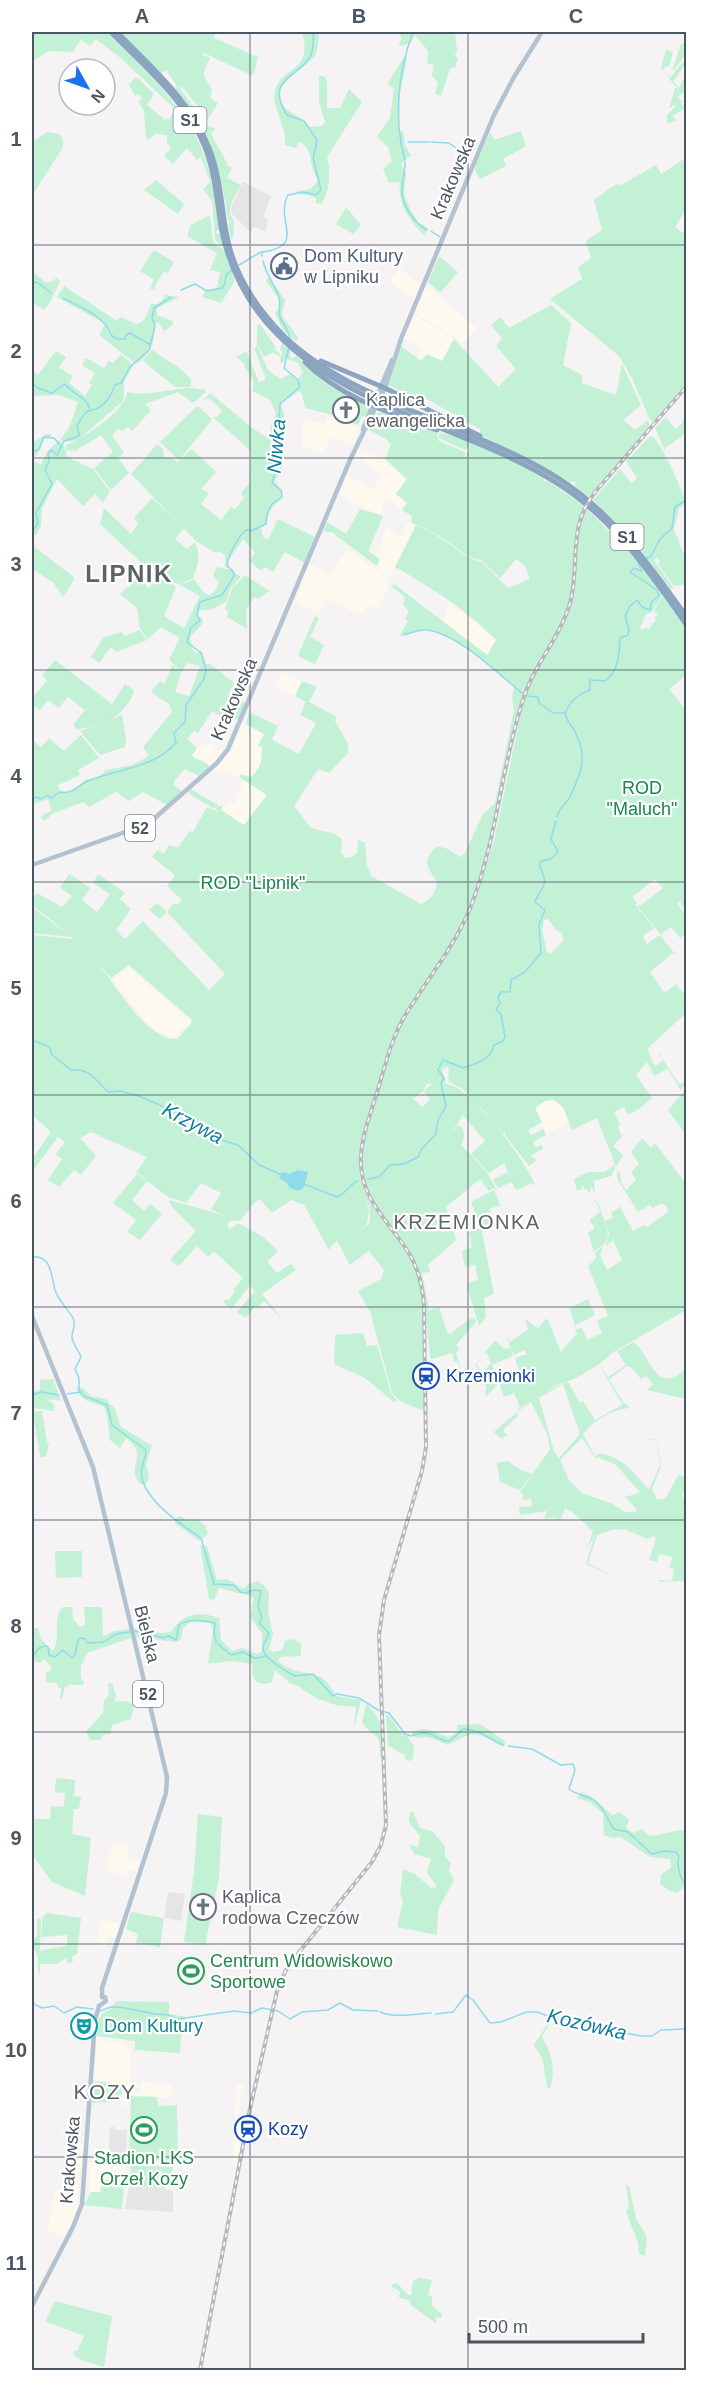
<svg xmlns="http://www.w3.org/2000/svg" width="718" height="2402" viewBox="0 0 718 2402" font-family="Helvetica,sans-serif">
	<rect width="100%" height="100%" fill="#f5f3f3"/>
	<g fill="#fdf9ef">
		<polygon points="399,268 420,284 415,300 389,282"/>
		<polygon points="426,285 477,328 463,343 415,313"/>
		<polygon points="415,315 454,339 442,361 427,355 422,360 418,357 423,348 403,338"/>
		<polygon points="328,416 360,428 353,445 331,437 323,453 302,446 303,419 325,424"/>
		<polygon points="359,448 383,459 406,480 396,494 407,503 402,510 385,499 381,514 370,511 338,494 346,475 374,490 381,472 354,457"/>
		<polygon points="407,522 416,525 390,578 376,568 380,559 375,556 387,528 395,531 394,534 400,537"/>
		<polygon points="347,549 390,580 379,610 369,605 360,615 327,599 319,615 297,602 296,598 309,563 329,575"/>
		<polygon points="449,601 496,640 487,655 443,622"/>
		<polygon points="281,672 302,681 295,696 275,687"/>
		<polygon points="246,724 265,735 262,761 254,775 251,777 241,774 239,777 215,769 232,749 241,725"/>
		<polygon points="211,743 218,748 207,753 223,749 227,746 212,764 206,764 191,756 197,748"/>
		<polygon points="245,780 267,795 244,826 221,809 223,806 227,808 230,802 234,804"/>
		<polygon points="128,967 190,1020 190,1024 172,1038 156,1030 144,1020 112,979"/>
		<polygon points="554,1100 560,1103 569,1122 547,1134 535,1108 545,1101"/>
		<polygon points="114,1842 129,1847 127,1855 130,1856 129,1859 140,1861 137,1871 128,1869 126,1876 105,1870"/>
		<polygon points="102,1920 121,1924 116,1938 109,1936 105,1946 96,1942"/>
		<polygon points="97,2040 124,2043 131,2050 130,2094 131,2092 140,2093 142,2082 173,2085 172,2098 130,2095 128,2105 121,2105 122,2084 94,2081"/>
		<polygon points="236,2084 245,2085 241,2090 238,2119 246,2119 237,2165 233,2159"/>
		<polygon points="83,2144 77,2210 65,2236 48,2232 55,2190 65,2190 69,2146"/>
		<polygon points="89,2161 125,2163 124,2181 105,2180 101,2193 89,2194"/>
	</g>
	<g fill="#e6e4e5">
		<polygon points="243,182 271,196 263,217 268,219 266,231 254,227 251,232 233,216 231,207"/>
		<polygon points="168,1892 185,1894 181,1921 164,1918"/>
		<polygon points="110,2127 115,2127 115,2130 127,2130 126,2157 108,2156"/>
		<polygon points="129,2186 173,2190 173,2212 125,2209"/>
	</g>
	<g fill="#c3f1d5" fill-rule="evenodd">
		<path d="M 32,32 L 105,32 L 111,35 C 148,75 193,112 208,167 C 214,187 216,209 219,230 L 216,231 L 216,233 L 220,234 L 223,247 L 215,240 L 212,201 L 203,189 L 210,182 L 201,157 L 197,160 L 187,148 L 173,164 L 164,156 L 171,148 L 167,142 L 167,135 L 155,134 L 148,141 L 146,138 L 144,111 L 138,101 L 142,98 L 139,94 L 135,96 L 129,85 L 134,78 L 138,78 L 154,94 L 147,105 L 165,120 L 170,118 L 175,109 L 123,60 L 96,39 L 90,46 L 81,39 L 73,52 L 49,51 L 32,61 Z"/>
		<path d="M 121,32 L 216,32 L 214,38 L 258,57 L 254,74 L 251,75 L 204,53 L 203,55 L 210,58 L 203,74 L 212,90 L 210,98 L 218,103 L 207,121 L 202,115 L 201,110 L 182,87 L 179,87 L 206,125 L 216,129 L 211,133 C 216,145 224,155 228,166 L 232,168 L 227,178 L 241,185 C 235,197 224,209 234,221 L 233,238 L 231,239 L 228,225 L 231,221 L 228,221 C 220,162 212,134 175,88 L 177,86 L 166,70 L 161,74 Z"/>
		<path d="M 302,32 L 319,32 C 318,39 319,49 315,55 C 307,69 271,82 282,103 C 287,114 301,114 310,127 L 322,126 L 325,122 L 319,102 L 319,75 L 325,77 L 327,81 L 327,108 L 340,108 L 349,89 L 362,102 L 327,157 C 331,169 330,193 321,204 L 316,203 L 316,198 L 308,195 L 294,194 L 295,192 L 311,189 L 318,181 C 316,176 313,172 312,167 C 310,155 310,148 299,141 L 296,148 L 285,145 C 287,125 271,107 275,91 C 281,66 314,73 302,32 Z"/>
		<polygon points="398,32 455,32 457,50 455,55 459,60 455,63 457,66 450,69 441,96 435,94 438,83 432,75 434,65 427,63 428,51 415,35 410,43 400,46 399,43 402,39"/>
		<polygon points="686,43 686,45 683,47 685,55 674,70 667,66 663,70 670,78 682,63 686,63 673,82 678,86 675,86 661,68 666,50 673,52 669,67 673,68 681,44"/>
		<path d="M 404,57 L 407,59 L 400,92 L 399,130 L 403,132 L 405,145 L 411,155 L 401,164 L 406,174 L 404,195 L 410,209 L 418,222 L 428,228 L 424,235 C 410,221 397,203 400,182 L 389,183 L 383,169 L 392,161 L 388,147 L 377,137 L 390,118 L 394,88 L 387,84 Z"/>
		<polygon points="686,75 686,90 677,97 682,101 681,103 686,99 681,104 682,106 686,104 686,108 672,116 676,120 667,124 667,115 676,106 674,105 669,109 675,88 679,87"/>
		<polygon points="521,131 526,146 503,159 506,166 480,179 475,171 476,164 490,132 494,140"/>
		<polygon points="47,132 59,134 63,139 63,147 32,196 32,143"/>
		<polygon points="684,159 686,165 686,209 675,227 686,235 686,385 654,422 650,420 632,378 619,356 550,299 582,279 578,267 591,258 586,241 602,230 594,200 616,184 621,185 656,165 661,174"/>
		<polygon points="156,180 184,204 178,214 144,190"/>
		<polygon points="346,207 361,225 353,234 336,224"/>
		<polygon points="208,216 210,217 213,242 224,250 235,281 221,303 202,297 206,290 217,288 220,272 210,270 217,253 187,236 191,225"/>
		<polygon points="154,250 174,262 168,273 164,271 154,287 155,290 150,289 154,280 140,271"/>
		<polygon points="439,256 458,272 440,293 428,282"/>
		<polygon points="32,271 45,282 52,282 56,278 60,281 51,301 44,310 32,302"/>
		<polygon points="269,277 285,300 282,315 298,338 296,341 283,330 275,313 279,309 279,299 266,281"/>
		<path d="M 64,286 L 117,321 L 120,317 L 137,324 C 146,322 148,311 151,304 L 158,304 L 163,300 L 164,295 L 179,297 L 157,308 L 157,315 L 173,321 L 172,325 L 157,338 L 164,331 L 159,323 L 156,323 C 154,340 153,355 136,364 L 99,335 L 105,324 L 57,297 Z"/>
		<path d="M 551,305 L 571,323 L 563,365 L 582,375 L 582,383 L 616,395 L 622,364 L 641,405 L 623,420 L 635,430 L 648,420 L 650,426 L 589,497 L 575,486 L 575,481 L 570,483 C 541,464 509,449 479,434 L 481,430 L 425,398 L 421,404 L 389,385 L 401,346 L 421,361 L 427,354 L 442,361 L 454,339 L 502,391 L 499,386 L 516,369 L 496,346 L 502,338 L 491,325 L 500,317 L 509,328 Z"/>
		<polygon points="260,324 276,348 275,351 279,352 280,356 273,353 264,357 257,344 257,326"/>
		<path d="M 282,343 L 291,352 L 289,355 L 292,359 L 296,356 L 326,384 L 366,406 L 368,411 L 365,417 L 362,416 L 358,425 L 333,415 L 305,408 L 302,394 L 299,391 L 282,403 L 281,407 L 284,413 L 281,442 L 283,466 L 275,481 L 283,494 L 281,500 C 271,506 268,512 267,523 L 261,527 L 263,537 L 268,540 L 278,519 L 315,537 L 305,563 L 285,552 L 273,572 L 265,567 L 261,571 L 249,561 L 255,553 L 243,539 L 228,562 L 230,568 L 225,567 L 225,555 L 218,551 L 216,553 L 197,542 L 131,474 L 157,444 L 163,449 L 164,457 L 170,457 L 177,462 L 192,449 L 216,472 L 201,489 L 209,493 L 201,504 L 221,520 L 231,507 L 235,509 L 244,498 L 241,493 L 249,484 L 251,451 L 213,417 L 217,417 L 222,410 L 210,399 L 205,399 L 201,402 L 210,393 L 251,427 L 272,441 L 270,428 L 276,413 L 270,400 L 252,391 L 254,382 L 244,366 L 245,364 L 236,357 L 250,350 L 247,353 L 259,382 L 266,379 L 255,350 L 253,351 L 257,345 L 268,370 L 280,379 L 291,374 L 298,379 L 303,372 L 298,363 L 285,358 L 283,364 L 280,362 L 281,354 L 283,355 L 280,349 Z"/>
		<polygon points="152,350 182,370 191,380 191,387 175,387 143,361"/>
		<polygon points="56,351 66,357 59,368 73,376 69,383 85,396 92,385 89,383 95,373 82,365 86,358 104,368 109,361 113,363 121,354 133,365 124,381 124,396 122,402 78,440 65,442 60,440 70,426 78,402 59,395 32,396 32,371 38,375"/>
		<path d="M 193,388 L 205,390 L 206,392 L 193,403 L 178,392 L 145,404 L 151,410 L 132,431 L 128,427 L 123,431 L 118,429 L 112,436 L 124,452 L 118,458 L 129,473 L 111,490 L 94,468 L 113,452 L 101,435 L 75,451 L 66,450 L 66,445 C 83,439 125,411 127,392 C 150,397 169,388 193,388 Z"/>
		<polygon points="196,407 199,407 211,418 211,421 179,460 160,442"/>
		<path d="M 382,412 L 437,432 L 439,441 L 465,452 L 465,459 L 470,446 L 465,450 L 439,438 L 439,433 C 465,435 521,465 544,479 L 543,482 L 548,481 L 584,506 C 569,537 578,570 569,602 C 560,636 534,664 522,698 C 499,768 499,843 468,910 C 460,928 451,946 441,962 C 428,983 411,1002 400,1023 C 386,1048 380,1078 371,1106 C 366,1124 359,1143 359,1163 C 359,1208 402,1234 417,1273 C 429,1305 422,1342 423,1374 C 423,1387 426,1400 426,1412 L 400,1401 L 392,1393 L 370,1311 L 358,1291 L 381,1279 L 384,1270 L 369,1251 L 350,1265 L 337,1241 C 347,1232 361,1234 370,1222 L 370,1209 L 365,1196 L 369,1210 L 367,1224 C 354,1238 342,1230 329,1250 L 304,1205 L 291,1200 L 272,1213 L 260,1199 L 255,1202 L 240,1221 L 233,1220 L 227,1224 L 230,1229 L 237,1224 L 240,1224 L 263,1237 L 278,1251 L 267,1262 L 277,1273 L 291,1264 L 296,1270 L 262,1294 L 283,1320 L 264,1301 L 257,1308 L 255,1307 L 246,1318 L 237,1312 L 255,1291 L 250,1286 L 231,1309 L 223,1302 L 226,1299 L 228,1300 L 235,1292 L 233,1290 L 243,1278 L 214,1251 L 208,1257 L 197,1246 L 179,1266 L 170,1260 L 196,1231 L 171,1206 L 169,1200 L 226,1216 L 211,1210 L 221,1193 L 201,1183 L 186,1203 L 168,1197 L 136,1172 L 147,1157 L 91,1132 L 80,1138 L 96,1156 L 81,1175 L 74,1170 L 59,1187 L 48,1180 L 62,1159 L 56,1154 L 65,1142 L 58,1137 L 34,1169 L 32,1168 L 32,1159 L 51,1132 L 32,1115 L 32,935 L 73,939 C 82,946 90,954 97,962 C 114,982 147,1042 177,1039 L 191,1024 L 192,1020 L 129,965 L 111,978 C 88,949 61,928 32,905 L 32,899 L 37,893 L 62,907 L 72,896 L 60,888 L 69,874 L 90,888 L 82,900 L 97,912 L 110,894 L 93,883 L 98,874 L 125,893 L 120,899 L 131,909 L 116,930 L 125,939 L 143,921 L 209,990 L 225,974 L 167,912 L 159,919 L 149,910 L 157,903 L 167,912 L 174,903 L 177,905 L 182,900 L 167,886 L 175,875 L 152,857 L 157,850 L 164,854 L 169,845 L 178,847 L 190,831 L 193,832 L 207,807 L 220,813 L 214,807 L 213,808 L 191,795 L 188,792 L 191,789 L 219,806 L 223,806 L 221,810 L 244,825 L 267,795 L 239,777 L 241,774 L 250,777 C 261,770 262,759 262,748 L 258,745 L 264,734 L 246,724 L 249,712 L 278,726 L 272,740 L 299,754 L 316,723 L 300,715 L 306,702 L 295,696 L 302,681 L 317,687 L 309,702 L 337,717 L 335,721 L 348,744 L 348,753 L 329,773 L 318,769 L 294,806 L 311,828 L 335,834 L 342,839 L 341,852 L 345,858 L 351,857 L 357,853 L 358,839 L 365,843 L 367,865 L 371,876 L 421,904 C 432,899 435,893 437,882 C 426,865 422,862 437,846 L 448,849 L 460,857 L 464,855 L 483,814 L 495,803 L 514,710 L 512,697 L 514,686 C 492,668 456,634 427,630 C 417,629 408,634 399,637 L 408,621 L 405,619 L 409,611 L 403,605 L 405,597 L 391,586 L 394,584 L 487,655 L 496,640 C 467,610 431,587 395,567 L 416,525 L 436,535 L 469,558 L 482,562 L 508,588 L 530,579 L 525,566 L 516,559 L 500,578 L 481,560 L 469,557 L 438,535 L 411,522 L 412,516 L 402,510 L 407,503 L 396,494 L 407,479 L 385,459 L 391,444 L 386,439 L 369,430 L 377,413 Z"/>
		<polygon points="686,415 686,433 665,448 666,453 655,428 666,417 675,429 683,423 682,420"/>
		<polygon points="47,434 52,434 50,438 43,439 40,450 33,459 35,462 41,464 47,452 59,440 64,445 67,456 73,460 93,469 110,491 103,503 95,494 83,506 57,479 42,508 41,526 36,535 32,535 32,439 35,441"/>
		<path d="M 652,436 C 660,440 684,493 686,504 L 679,508 L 674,530 L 686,559 L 686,584 L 674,586 L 658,564 L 660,561 L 657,558 L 654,560 L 673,587 L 671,590 L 631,537 L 593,500 L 620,469 L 631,483 L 637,478 L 626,461 C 635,454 644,440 652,436 Z"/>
		<path d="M 152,498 L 184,528 L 175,539 L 187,549 L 195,542 C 201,556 198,565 193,578 L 179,585 L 146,567 L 100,524 L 104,508 L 131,534 L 138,523 L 134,518 Z"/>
		<path d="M 585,507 L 632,554 L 663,595 L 651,613 L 646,614 L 640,628 L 643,630 L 646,627 L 649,629 L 656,620 L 654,618 L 658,614 L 654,612 L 655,609 L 663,596 L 673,609 L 672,612 L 675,611 L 686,627 L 686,679 L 684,677 L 669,689 L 686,710 L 686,895 L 682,900 L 686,896 L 686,913 L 681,905 L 681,901 L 677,903 L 686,915 L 686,933 L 680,938 L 671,927 L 661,934 L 667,942 L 638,907 L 638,904 L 640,906 L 663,888 L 655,879 L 632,897 L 637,903 L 635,904 L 654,928 L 643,936 L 647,944 L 660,935 L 676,955 L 673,953 L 650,972 L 663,991 L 666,992 L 676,984 L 684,994 L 686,993 L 686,1013 L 647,1049 L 655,1066 L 663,1061 L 659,1054 L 662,1053 L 660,1055 L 679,1084 L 684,1083 L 686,1078 L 686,1082 L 680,1091 L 679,1091 L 680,1089 L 668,1069 L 654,1076 L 647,1062 L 636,1075 L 652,1098 L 639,1109 L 628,1115 L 624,1107 L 614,1112 L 620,1125 L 618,1127 L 621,1135 L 624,1134 L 613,1146 L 623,1155 L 616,1167 L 597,1118 L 572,1130 L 563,1107 L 554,1100 L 545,1101 L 535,1108 L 542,1122 L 528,1130 L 531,1135 L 543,1129 L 546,1135 L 533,1142 L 536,1147 L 542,1145 L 543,1149 L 530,1156 L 537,1160 L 529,1166 L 505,1135 L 505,1132 L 503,1133 L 463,1089 L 449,1082 C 447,1076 450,1071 448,1066 L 447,1067 L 446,1074 L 447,1068 L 445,1067 L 442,1071 L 446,1082 L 427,1084 L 423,1091 L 413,1099 L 422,1107 L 430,1099 L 424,1092 C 453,1050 524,1161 535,1184 L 533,1185 L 532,1183 L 516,1190 L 512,1182 L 498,1188 L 493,1180 L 508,1172 L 504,1163 L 489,1173 L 471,1154 L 485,1141 L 463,1115 L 451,1133 L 458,1125 C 466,1129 465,1138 461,1145 L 487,1172 L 497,1191 L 494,1188 L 489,1191 L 480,1179 L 446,1207 L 456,1240 L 428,1265 L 430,1272 L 422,1273 L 429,1310 L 439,1307 L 447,1332 L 450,1334 L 468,1320 L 474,1318 L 476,1322 L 456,1345 L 459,1348 L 456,1353 L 462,1372 L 472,1362 L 463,1373 L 457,1361 L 455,1363 L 452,1353 L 432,1359 L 430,1357 L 424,1296 L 420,1275 L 405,1246 L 372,1200 L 363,1175 L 362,1147 L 388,1059 L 401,1025 L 450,949 L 470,909 L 484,873 L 494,840 L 523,704 C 534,670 558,642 569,608 C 580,575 570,539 585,507 ZM 548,919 L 556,930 L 562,933 L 563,941 L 550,954 L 547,952 L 542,930 L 544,920 Z"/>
		<polygon points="360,509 383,516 368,551 380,559 377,566 335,535 335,533 323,531 327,522 346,534"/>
		<polygon points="32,545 75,578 63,597 53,582 32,569"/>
		<path d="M 217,567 L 231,570 L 241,577 L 230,589 L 226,602 L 210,610 L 199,610 L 198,616 L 202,618 L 203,623 L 190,637 L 192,649 L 197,654 L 198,651 L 202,651 L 206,664 L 210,664 L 234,683 L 228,695 L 245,703 L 239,720 L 232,717 L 226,719 L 212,711 L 198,733 L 194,731 L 187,739 L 197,748 L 192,756 C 197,761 206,760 209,767 L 199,776 L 185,769 L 174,781 L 174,786 L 182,791 L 167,805 L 143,792 L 129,801 L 116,792 L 89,807 L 83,802 L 52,814 L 45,821 L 40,817 L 52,810 L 48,799 L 32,805 L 32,740 L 41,747 L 49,738 L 64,751 L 81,735 L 99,758 L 78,770 L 80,775 L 58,785 L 60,790 L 64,792 L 75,789 L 85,780 L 100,776 L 106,770 L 132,765 L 149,756 L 143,747 L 172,712 L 169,704 L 151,692 L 160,681 L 165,684 L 172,665 L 181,674 L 175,692 L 189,696 L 200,666 L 187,663 L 181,673 L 169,659 L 180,638 L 161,627 L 148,639 L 140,629 L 137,608 L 120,594 L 127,587 L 129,588 L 136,577 L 149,588 L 158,575 L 176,587 L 164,616 L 184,628 L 200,596 L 180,585 L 194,579 L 204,593 L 210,595 L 216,590 L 219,583 L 213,575 Z"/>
		<polygon points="245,575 269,591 259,599 254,597 246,610 247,629 227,617 228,611 225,610 231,590"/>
		<polygon points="315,616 319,618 310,637 324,645 315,664 298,656"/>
		<polygon points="139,630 147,640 116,652 111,647 99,663 91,657 104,637 122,632 125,636"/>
		<path d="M 55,660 L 112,704 L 125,684 L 134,690 C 128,715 101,727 77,729 L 73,725 L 85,710 L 68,697 L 59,708 L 48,700 L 40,710 L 32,705 L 32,699 L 47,680 L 42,676 Z"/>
		<polygon points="122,715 126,739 125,747 100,755 80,731"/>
		<polygon points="32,907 71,937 32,933"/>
		<polygon points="686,1089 686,1135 668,1110"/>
		<path d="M 642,1138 L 651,1148 L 655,1143 L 686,1184 L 686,1310 L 612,1353 L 598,1365 L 574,1379 L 554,1386 L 516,1411 L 520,1407 L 514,1393 L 504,1397 L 499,1383 L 485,1397 L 486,1385 L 473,1383 L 480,1374 L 475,1364 L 483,1356 L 476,1364 L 482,1373 L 491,1363 L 487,1353 L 484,1354 L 495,1340 L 504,1349 L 510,1348 L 507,1335 L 510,1342 L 528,1329 L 525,1319 L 538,1328 L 547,1318 L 561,1352 L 577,1333 L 575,1329 L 582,1328 L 587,1340 L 602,1333 L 597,1321 L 608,1316 L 588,1266 L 596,1258 L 595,1253 L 602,1247 L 603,1248 L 600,1255 L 607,1270 L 622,1260 L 613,1240 L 606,1246 L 609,1234 L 597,1197 L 605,1221 L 613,1218 L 611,1213 L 619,1208 L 619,1205 L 633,1231 L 645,1225 L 647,1227 L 668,1212 L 666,1205 L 660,1204 L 653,1208 L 650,1205 L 638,1212 L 618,1180 L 617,1175 L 619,1170 L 622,1184 L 628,1193 L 626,1190 L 636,1180 L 631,1172 L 639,1164 L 631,1152 ZM 511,1348 L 514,1355 L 524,1350 L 527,1354 L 515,1358 L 519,1371 L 498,1381 L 492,1365 L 513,1356 Z"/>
		<polygon points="613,1162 615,1169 611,1176 594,1181 595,1194 591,1186 590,1193 581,1185 582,1189 577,1191 574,1179 588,1172 605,1172 613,1166"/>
		<polygon points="137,1174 147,1181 132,1200 144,1211 150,1204 162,1214 140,1240 127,1232 136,1220 113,1203"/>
		<polygon points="494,1190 505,1216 501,1205 489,1209 493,1221 498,1220 492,1222 492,1225 491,1223 481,1227 471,1202"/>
		<path d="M 596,1199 C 599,1206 609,1231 608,1237 C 607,1244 598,1248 594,1252 L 588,1233 L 595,1228 L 589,1220 L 600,1212 L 596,1201 L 595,1201 L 580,1220 Z"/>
		<polygon points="481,1227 494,1294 484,1298 486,1317 479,1326 467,1286 468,1283 478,1280 475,1265 465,1267 462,1251 472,1247 469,1232"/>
		<polygon points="588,1299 595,1315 575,1326 570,1308"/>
		<polygon points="363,1333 367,1346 377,1345 391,1393 397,1401 394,1402 365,1378 334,1364 335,1335"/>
		<path d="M 634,1342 C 652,1358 656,1397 686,1368 L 686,1399 L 647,1390 L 653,1384 L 646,1376 L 641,1379 L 632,1368 L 627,1366 L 609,1379 L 624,1403 L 622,1402 L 600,1367 L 608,1377 L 626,1365 L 617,1351 Z"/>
		<polygon points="53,1379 61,1401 52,1399 48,1401 53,1403 55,1411 32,1408 32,1391 40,1390 40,1380"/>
		<path d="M 608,1381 L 622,1403 L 627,1404 L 629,1408 C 611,1410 594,1420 583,1434 L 595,1456 L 600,1453 C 629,1461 629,1470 649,1489 L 660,1466 L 657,1441 L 644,1438 L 657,1440 L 661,1467 L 652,1489 L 657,1499 L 665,1499 L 679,1474 L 686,1478 L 686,1486 L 682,1496 L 686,1501 L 686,1581 L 659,1582 L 658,1580 L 672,1581 L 674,1569 L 670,1568 L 672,1557 L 659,1554 L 657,1562 L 649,1560 L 656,1538 L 654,1536 L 648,1539 L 624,1529 L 612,1530 L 597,1535 L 588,1563 L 613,1576 L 586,1564 L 595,1534 L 587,1550 L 593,1531 L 572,1512 L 565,1509 L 560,1520 L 556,1518 L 544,1519 L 547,1511 L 520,1515 L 519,1507 L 532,1506 L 531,1499 L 522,1500 L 523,1494 L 520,1492 L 550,1449 L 547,1434 L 531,1402 L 517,1413 L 518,1416 L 503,1430 L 507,1435 L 501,1439 L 494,1432 C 516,1413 540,1390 568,1382 L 580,1403 L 583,1401 L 595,1420 L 622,1405 ZM 563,1384 L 580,1434 L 559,1458 L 554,1451 L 539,1398 ZM 582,1438 L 596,1459 L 598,1457 L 616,1465 L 639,1491 L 639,1493 L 625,1497 L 637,1510 L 636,1512 L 625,1512 L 613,1504 L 582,1493 L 569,1480 L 560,1460 Z"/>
		<path d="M 76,1387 L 83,1388 L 91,1396 L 106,1399 L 115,1409 L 120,1426 L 152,1446 L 146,1464 L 149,1478 L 146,1484 L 140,1484 C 124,1465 151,1457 126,1438 L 120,1448 L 110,1440 L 107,1415 L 104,1407 C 93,1402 78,1401 76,1387 Z"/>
		<polygon points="35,1411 42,1411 47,1442 49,1443 46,1457 40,1457 33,1413"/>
		<polygon points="508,1461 519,1469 532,1474 520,1490 500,1482 497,1463"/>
		<polygon points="180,1516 187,1520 197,1519 205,1525 208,1534 199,1541 175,1523 175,1518"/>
		<path d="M 200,1545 L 207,1546 L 217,1580 L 227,1579 L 244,1589 L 248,1584 L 257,1581 L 264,1585 L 269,1593 L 268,1612 L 273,1634 L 269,1650 L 274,1652 L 282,1650 L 285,1641 L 294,1639 L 301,1644 L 301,1656 L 280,1657 L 278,1661 C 300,1681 320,1662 336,1696 L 361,1700 L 354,1728 L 356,1707 L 336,1705 L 316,1698 L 298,1686 L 291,1684 L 275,1670 L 272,1682 L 265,1684 L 256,1682 L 252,1674 L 253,1664 L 232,1661 L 208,1664 L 213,1629 L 210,1623 L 191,1622 L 183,1628 L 181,1639 L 176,1642 L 136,1637 L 134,1629 L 162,1633 L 171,1632 C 183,1613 199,1611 219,1618 L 221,1640 L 232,1651 L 242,1648 L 257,1654 L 262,1651 L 262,1633 L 250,1617 L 254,1597 L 219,1588 L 214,1600 L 209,1599 Z"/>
		<polygon points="55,1551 82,1551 82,1577 56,1578"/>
		<path d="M 63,1607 L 72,1607 L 73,1619 L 80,1627 L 85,1625 L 84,1607 L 102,1607 L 103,1637 L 114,1631 L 129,1629 L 131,1638 L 87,1653 L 81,1666 L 81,1678 L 84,1682 L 83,1685 L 70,1685 L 65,1687 L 62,1699 L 60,1699 L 61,1688 L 58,1687 L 57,1683 L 46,1682 L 46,1673 L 51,1670 L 51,1667 L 45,1659 L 39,1663 L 32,1660 L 32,1628 L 38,1628 L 41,1639 L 53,1651 C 62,1637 51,1618 63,1607 Z"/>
		<polygon points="112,1683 116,1696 114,1702 125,1701 134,1705 131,1719 112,1725 110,1734 103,1735 100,1740 90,1740 86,1732 103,1713 104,1701 109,1695 108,1684"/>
		<path d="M 366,1704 C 384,1719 382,1734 383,1756 L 380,1757 C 381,1730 374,1740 362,1722 Z"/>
		<path d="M 386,1714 C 395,1720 397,1733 408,1737 L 414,1747 L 413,1759 L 409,1761 L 405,1759 L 405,1755 L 388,1746 Z"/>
		<path d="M 480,1724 L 505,1741 L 504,1747 C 476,1733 478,1728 448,1745 L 428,1737 L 416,1738 L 411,1733 C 428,1723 434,1734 449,1737 L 457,1732 L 457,1725 Z"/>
		<polygon points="61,1778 75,1780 74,1796 81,1797 79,1809 74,1809 72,1834 91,1838 85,1896 52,1882 32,1854 32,1816 35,1819 50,1819 51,1806 64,1807 65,1793 55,1792 56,1779"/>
		<path d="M 581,1792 L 592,1797 L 612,1815 L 620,1812 L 629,1820 L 626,1828 L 634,1833 L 642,1829 L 649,1836 C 662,1835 673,1830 686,1830 L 686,1890 L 684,1886 L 678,1893 L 670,1891 L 660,1884 L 661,1875 L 671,1867 L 670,1859 L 650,1857 L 621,1837 L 612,1838 L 604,1835 L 603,1813 L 590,1802 L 577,1798 Z"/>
		<polygon points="410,1812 413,1812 420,1828 432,1831 445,1846 445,1857 451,1863 449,1870 454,1880 438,1910 437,1935 397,1927 403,1901 400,1893 403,1869 415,1874 431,1888 437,1887 427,1872 431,1859 414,1854 409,1844 418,1847 420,1836 409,1822"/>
		<polygon points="198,1814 222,1817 219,1878 205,1945 184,1942 194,1871"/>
		<polygon points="131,1912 164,1918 160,1947 136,1943 138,1934 126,1929"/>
		<path d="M 47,1913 L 81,1918 L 77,1954 L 72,1957 L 73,1962 L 68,1963 L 66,1958 L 57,1964 L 40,1964 L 40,1975 C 36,1967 39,1962 37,1955 C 35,1949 32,1947 32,1941 L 37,1936 L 37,1919 L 41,1918 L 40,1952 L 42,1950 L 67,1946 L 67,1935 L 41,1937 L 43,1916 Z"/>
		<path d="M 116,2001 L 169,2002 L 169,2014 L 187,2017 L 182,2024 L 180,2053 L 135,2050 L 135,2041 L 97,2036 C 99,2001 106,2021 116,2001 Z"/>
		<path d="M 549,2022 L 550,2023 L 542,2037 C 552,2054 556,2069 550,2088 L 547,2088 L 543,2060 L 534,2045 Z"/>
		<polygon points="96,2081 122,2084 121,2101 92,2103 93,2085"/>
		<polygon points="131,2096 157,2097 159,2106 177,2105 178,2162 129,2158"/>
		<polygon points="131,2165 173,2167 172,2178 166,2181 166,2189 129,2186"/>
		<polygon points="105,2180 124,2181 122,2209 84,2205 91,2192 100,2192 101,2185 104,2185"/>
		<polygon points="626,2185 629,2186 636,2219 647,2237 645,2256 639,2254 638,2242 626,2212 629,2207"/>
		<polygon points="419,2278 432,2280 428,2295 432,2296 432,2306 442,2314 441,2318 435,2317 437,2324 412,2306 409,2300 399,2298 400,2292 391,2286 392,2284 397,2283 408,2295 411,2295 413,2281"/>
		<polygon points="55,2301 112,2316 104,2367 81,2360 73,2354 74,2351 77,2351 84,2336 45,2321"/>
	</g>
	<polygon fill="#90daee" points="298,1170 308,1172 304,1187 299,1191 290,1188 286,1182 279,1178 282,1172 289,1174"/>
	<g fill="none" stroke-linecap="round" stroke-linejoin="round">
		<g stroke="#90daee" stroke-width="1.5">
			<polyline points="408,142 429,142"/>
			<polyline points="431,142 449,143 459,150"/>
			<path d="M 405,160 C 393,118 398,72 413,32"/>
			<path d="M 405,162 C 405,172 402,181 402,191 C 402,205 414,223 427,230"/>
			<polyline points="431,231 440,237"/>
			<path d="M 262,256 L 262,252 C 308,246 274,221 288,195 L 303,192 L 316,195 L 321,190 L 313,158 L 317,141 L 315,137 L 304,121 L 287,115 C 260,72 312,78 313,45 C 313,39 315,37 312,32"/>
			<path d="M 263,261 C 266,275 275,284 279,297 C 281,304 278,311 280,317 C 283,325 289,330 290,339"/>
			<polyline points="239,265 261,252"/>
			<polyline points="32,284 37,282 51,293"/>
			<polyline points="181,290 195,284 207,291 222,288 225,283 226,275 233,269"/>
			<path d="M 63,298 C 82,308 104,315 112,336 L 117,339 L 125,339 L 126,335 L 130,333 L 149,344"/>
			<path d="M 32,383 L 38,388 L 52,393 L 65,384 C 74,396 85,395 90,409"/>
			<polyline points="32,458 33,452 39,449 44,437 54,438 60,445"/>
			<path d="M 32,532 L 38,523 L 36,513 L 52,484 L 45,470 L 49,461 L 48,453 L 51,450 L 57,455 L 64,441 L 79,436 L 77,425 L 86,412 C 90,410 93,410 96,409 C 105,405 112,395 115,385 L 121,383 L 131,366 L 149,350 L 155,326 L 152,318 L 154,308 L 171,297"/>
			<polyline points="647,558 651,556 660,539 672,528 675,507 686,500"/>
			<path d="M 404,635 C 411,633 419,629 427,630 C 460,635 497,673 522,693"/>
			<polyline points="527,696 538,697 539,703 553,713 565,713"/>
			<path d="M 32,800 L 36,797 L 41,799 L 47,795 L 51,798 L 60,792 C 73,795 78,785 88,781 C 119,768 153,769 176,743 L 174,733 L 185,722 L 186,705 L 204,679 L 206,669 L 201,653 L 187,642 L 191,627 L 200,621 L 197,615 L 200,602 L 222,595 L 234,576 L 233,571 L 227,566 C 227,557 238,537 246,530 L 251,531 L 266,524 L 267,514 L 272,504 L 282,497 L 281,490 L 272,483 L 277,465 L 280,404 L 300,387 L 298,380 L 284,368 L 289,347"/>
			<path d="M 557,817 C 559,807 566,805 570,797 C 581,773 589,757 574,730 C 571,725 567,721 565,714 C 570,701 577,695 590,690 L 590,680 L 605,681 C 619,672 619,653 620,638 L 628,635 L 629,629 L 625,616 L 630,606 L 637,600 L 642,607 L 650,610 L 652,601 L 659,596 L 657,590 L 630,572 L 634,568 L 642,571 L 638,562"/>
			<path d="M 32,1040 L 50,1047 L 51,1054 L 71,1070 C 89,1068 96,1080 108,1092 L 121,1091 L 141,1097 L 185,1116 L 205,1126 L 209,1136 L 238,1145 L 259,1165 L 280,1174"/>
			<path d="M 368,1179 L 379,1177 L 390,1165 L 404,1164 L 418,1157 L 421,1150 L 436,1134 L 438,1120 L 446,1106 L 441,1083 L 444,1078 L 438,1070 L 443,1060 L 463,1068 C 476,1063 491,1060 494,1045 L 503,1041 L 505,1037 L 501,1014 L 496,1010 L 500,1003 L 498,997 L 501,992 L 510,992 L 511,980 L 525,972 L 541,953 L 539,924 L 545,910 L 535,902 C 541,884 551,889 539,865 L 541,861 L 551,859 L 558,852 L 551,839 L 556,821"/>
			<path d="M 304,1184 L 337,1197 C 346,1194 349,1184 358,1181"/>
			<path d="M 32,1257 C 52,1255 51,1276 55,1290 C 58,1300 68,1309 73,1318 C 76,1325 73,1329 72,1336 C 71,1342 79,1351 81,1357 L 75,1369 L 79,1378 L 79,1390 L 84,1396 L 107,1405 L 112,1425 L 146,1450 C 146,1459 139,1468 142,1478 C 147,1502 182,1525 201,1538 L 214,1584 L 234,1585 L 240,1592 L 246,1593 L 254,1590 L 261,1591 L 258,1606 L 262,1617 L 259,1623 L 269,1633 C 268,1638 264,1642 263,1647 C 261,1657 287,1672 295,1676 L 313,1674 L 333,1696 L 337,1694 L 359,1698 L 378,1710 L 389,1713 L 405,1734 L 411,1736 L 422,1733 L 430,1734 L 445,1741 L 450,1741 L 463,1729 C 479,1729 489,1739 503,1745"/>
			<polyline points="67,1394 81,1392"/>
			<polyline points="32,1395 41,1392 59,1395"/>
			<path d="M 135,1631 L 164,1638 L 169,1636 L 176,1640 L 179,1625 C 189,1618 203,1620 215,1623 L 214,1633 L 216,1642"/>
			<path d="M 218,1644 L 231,1655 L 243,1652 C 252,1656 254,1661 265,1656"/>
			<polyline points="32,1653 34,1655 39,1648 45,1646 48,1647 49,1655 55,1657 63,1650 72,1658 75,1655 78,1640 80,1638 85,1639 87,1643 104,1642 116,1634 130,1632"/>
			<path d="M 508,1746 L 532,1749 L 561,1765 L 573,1764 L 575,1770 L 569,1789 C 576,1795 586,1795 595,1801 C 605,1809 607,1820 614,1829 L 628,1832 L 652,1854 L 664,1851 L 676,1852 L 679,1856 C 676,1864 680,1879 686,1884"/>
			<polyline points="32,2003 42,2008 54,2006 64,2013 77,2007 93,2009"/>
			<polyline points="100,2011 111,2007 125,2008 155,2014 168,2015 178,2019 234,2011 251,2013 262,2008 278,2011 290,2019 302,2012 328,2010 340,2003 353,2010 378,2011"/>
			<path d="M 380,2012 C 394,2018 415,2014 431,2013"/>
			<polyline points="436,2014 453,2012 466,1995 473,2000 490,2023 501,2022 526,2012 537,2012 557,2019 586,2020 602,2029 642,2036 652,2036 661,2030 686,2029"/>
		</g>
		<g stroke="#b3c2d1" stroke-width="4.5">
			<polyline points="400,341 494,115 514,77 542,32"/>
			<polyline points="377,396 392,360"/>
			<polyline points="363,429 373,404"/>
			<polyline points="32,865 148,824 217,763 228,749 350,460 385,388 401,339"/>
			<polyline points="32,1316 93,1467 167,1777 166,1793 102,1988 102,1997"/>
			<polyline points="99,2006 106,2001 105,1997 102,1997"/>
			<polyline points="32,2306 73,2227 82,2204 95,2020 99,2006"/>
		</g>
		<g stroke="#8ba5c1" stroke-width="5">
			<path d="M 111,32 C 145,67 186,101 205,147 C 215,173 217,200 221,227 C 229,268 247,304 277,334 C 351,411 466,426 555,482 C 612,517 648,570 686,624"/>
			<path d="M 117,32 C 151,67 191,101 209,148 C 220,175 221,203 226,232 C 233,273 256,308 285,337 C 357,405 474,425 558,478 C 613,513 649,564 686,616"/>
			<polyline points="321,361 385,388 480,436"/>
			<path d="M 305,362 C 341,398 391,413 437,430"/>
		</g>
		<defs>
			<path id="rail" d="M 200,2370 L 250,2109 L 277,1991 L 286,1970 L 300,1951 L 372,1862 L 381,1845 L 386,1825 L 379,1635 L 384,1600 L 422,1471 L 426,1447 L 424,1306 C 423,1288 419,1271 410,1255 C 390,1222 358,1198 361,1156 C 362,1137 369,1118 375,1099 C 384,1071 390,1040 406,1014 C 428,978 455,946 471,906 C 497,839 501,768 523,700 C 533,666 560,638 570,603 C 581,562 566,528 596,491 L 686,387"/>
		</defs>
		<use href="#rail" stroke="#b5b8bd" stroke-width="4"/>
		<use href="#rail" stroke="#fff" stroke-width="1.5" stroke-dasharray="4.5" stroke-linecap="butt"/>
	</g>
	<path fill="none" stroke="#4a5661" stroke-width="1.5" stroke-opacity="0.55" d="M 250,32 L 250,2370M 468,32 L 468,2370M 32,245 L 686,245M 32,458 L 686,458M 32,670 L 686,670M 32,882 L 686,882M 32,1095 L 686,1095M 32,1307 L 686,1307M 32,1520 L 686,1520M 32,1732 L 686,1732M 32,1944 L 686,1944M 32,2157 L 686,2157"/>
	<defs>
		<symbol id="civic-ring" viewBox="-11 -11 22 22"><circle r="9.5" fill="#fff" stroke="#5c6f8a" stroke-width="1.5"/><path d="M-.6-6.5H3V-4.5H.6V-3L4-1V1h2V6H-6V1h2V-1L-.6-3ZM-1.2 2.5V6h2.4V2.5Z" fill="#5c6f8a"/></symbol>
		<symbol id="church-ring" viewBox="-11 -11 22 22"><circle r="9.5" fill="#fff" stroke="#6b7280" stroke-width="1.5"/><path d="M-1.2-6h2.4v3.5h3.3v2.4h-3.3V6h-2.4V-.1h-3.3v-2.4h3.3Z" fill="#6b7280"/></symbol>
		<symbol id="station-ring" viewBox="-11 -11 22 22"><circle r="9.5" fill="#fff" stroke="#1a4fb4" stroke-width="1.5"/><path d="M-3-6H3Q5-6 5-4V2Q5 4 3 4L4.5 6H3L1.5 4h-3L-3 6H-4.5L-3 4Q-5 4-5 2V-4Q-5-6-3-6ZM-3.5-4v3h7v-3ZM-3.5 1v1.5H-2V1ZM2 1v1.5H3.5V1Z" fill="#1a4fb4"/></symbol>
		<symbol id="stadium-ring" viewBox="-11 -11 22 22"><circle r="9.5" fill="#fff" stroke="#2e9e5b" stroke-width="1.5"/><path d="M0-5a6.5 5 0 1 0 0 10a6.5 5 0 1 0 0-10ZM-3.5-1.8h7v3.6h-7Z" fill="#2e9e5b"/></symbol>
		<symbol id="theatre-ring" viewBox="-11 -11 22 22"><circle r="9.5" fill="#fff" stroke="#0f9aa8" stroke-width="1.5"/><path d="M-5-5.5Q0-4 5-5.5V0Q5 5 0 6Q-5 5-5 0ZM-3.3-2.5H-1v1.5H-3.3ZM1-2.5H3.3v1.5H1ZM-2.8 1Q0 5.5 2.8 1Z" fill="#0f9aa8"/></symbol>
	</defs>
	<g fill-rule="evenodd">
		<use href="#civic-ring" x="269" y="251" width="30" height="30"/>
		<use href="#church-ring" x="331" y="395" width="30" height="30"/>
		<use href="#station-ring" x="411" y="1361" width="30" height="30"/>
		<use href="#church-ring" x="188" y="1892" width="30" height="30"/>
		<use href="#stadium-ring" x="176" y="1956" width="30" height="30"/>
		<use href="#theatre-ring" x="69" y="2011" width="30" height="30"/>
		<use href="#station-ring" x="233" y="2114" width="30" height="30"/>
		<use href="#stadium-ring" x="129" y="2115" width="30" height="30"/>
	</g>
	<g text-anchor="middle" stroke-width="4.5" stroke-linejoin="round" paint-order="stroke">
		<g fill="#fff" stroke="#808990" stroke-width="1.5">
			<rect x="173.5" y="107" width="33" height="26" rx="4.5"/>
			<rect x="610.5" y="524" width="33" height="26" rx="4.5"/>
			<rect x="125" y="815" width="30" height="26" rx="4.5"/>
			<rect x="133" y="1681" width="30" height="26" rx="4.5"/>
		</g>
		<g font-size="16" font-weight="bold" fill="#4a5661">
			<text x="190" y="126">S1</text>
			<text x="627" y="543">S1</text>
			<text x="140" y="834">52</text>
			<text x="148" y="1700">52</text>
		</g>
		<g font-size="18" fill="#4a5661" stroke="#fff">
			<text transform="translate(453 178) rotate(-67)" y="6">Krakowska</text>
			<text transform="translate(234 699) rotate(-66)" y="6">Krakowska</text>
			<text transform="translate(147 1634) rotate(76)" y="6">Bielska</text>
			<text transform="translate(70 2160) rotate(-85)" y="6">Krakowska</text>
		</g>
		<g font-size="18" fill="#4e5e75" stroke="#fff" text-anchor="start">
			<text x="304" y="262">Dom Kultury<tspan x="304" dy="21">w Lipniku</tspan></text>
		</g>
		<g font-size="18" fill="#5b616d" stroke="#fff" text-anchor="start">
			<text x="366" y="406">Kaplica<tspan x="366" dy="21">ewangelicka</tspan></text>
			<text x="222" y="1903">Kaplica<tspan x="222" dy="21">rodowa Czeczów</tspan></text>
		</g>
		<g font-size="18" fill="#17864f" stroke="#fff">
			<text x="642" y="794">ROD<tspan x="642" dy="21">"Maluch"</tspan></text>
			<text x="253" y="889">ROD "Lipnik"</text>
		</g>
		<g font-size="18" fill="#164399" stroke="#fff" text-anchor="start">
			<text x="446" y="1382">Krzemionki</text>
			<text x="268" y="2135">Kozy</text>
		</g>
		<g font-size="18" fill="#27864d" stroke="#fff" text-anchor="start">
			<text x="210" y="1967">Centrum Widowiskowo<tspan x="210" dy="21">Sportowe</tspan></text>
			<text x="144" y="2164" text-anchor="middle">Stadion LKS<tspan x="144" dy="21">Orzeł Kozy</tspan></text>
		</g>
		<g font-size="18" fill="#0d838f" stroke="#fff" text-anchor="start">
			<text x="104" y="2032">Dom Kultury</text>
		</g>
		<g font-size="20" font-style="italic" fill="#0c7c9b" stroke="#fff">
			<text transform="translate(276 446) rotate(-85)" y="7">Niwka</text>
			<text transform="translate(193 1123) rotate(28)" y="7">Krzywa</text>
			<text transform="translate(587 2024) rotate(13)" y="7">Kozówka</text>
		</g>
		<g font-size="20" letter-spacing="1.5" fill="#5f6368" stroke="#fff">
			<text x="467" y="1229">KRZEMIONKA</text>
		</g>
		<g font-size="21" letter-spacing="1.5" fill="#5f6368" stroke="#fff">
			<text x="105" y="2099">KOZY</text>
		</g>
		<g font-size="24" font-weight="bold" letter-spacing="1.5" fill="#5f6368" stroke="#fff">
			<text x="129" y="582">LIPNIK</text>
		</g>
	</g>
	<rect width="718" height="2402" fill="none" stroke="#ffffff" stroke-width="66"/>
	<g transform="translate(87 87) rotate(130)"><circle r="28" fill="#ffffff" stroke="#b7bbc0" stroke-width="1.5"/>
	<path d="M0-4.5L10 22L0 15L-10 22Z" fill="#1a73e8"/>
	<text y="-9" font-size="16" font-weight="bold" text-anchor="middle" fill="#4a5661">N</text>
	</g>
	<path d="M469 2333v9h174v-9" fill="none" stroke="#4a5661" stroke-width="3"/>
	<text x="478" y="2333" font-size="18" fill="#4a5661" stroke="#ffffff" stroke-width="4.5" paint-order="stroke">500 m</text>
	<rect x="33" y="33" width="652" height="2336" fill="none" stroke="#4a5661" stroke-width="2"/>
	<g font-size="20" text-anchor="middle" font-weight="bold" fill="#4a5661">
		<text x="142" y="23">A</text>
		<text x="359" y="23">B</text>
		<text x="576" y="23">C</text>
		<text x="16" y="146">1</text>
		<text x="16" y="358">2</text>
		<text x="16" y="571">3</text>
		<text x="16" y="783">4</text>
		<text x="16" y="995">5</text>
		<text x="16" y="1208">6</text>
		<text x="16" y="1420">7</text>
		<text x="16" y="1633">8</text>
		<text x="16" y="1845">9</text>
		<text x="16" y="2057">10</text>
		<text x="16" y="2270">11</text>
	</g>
</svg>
